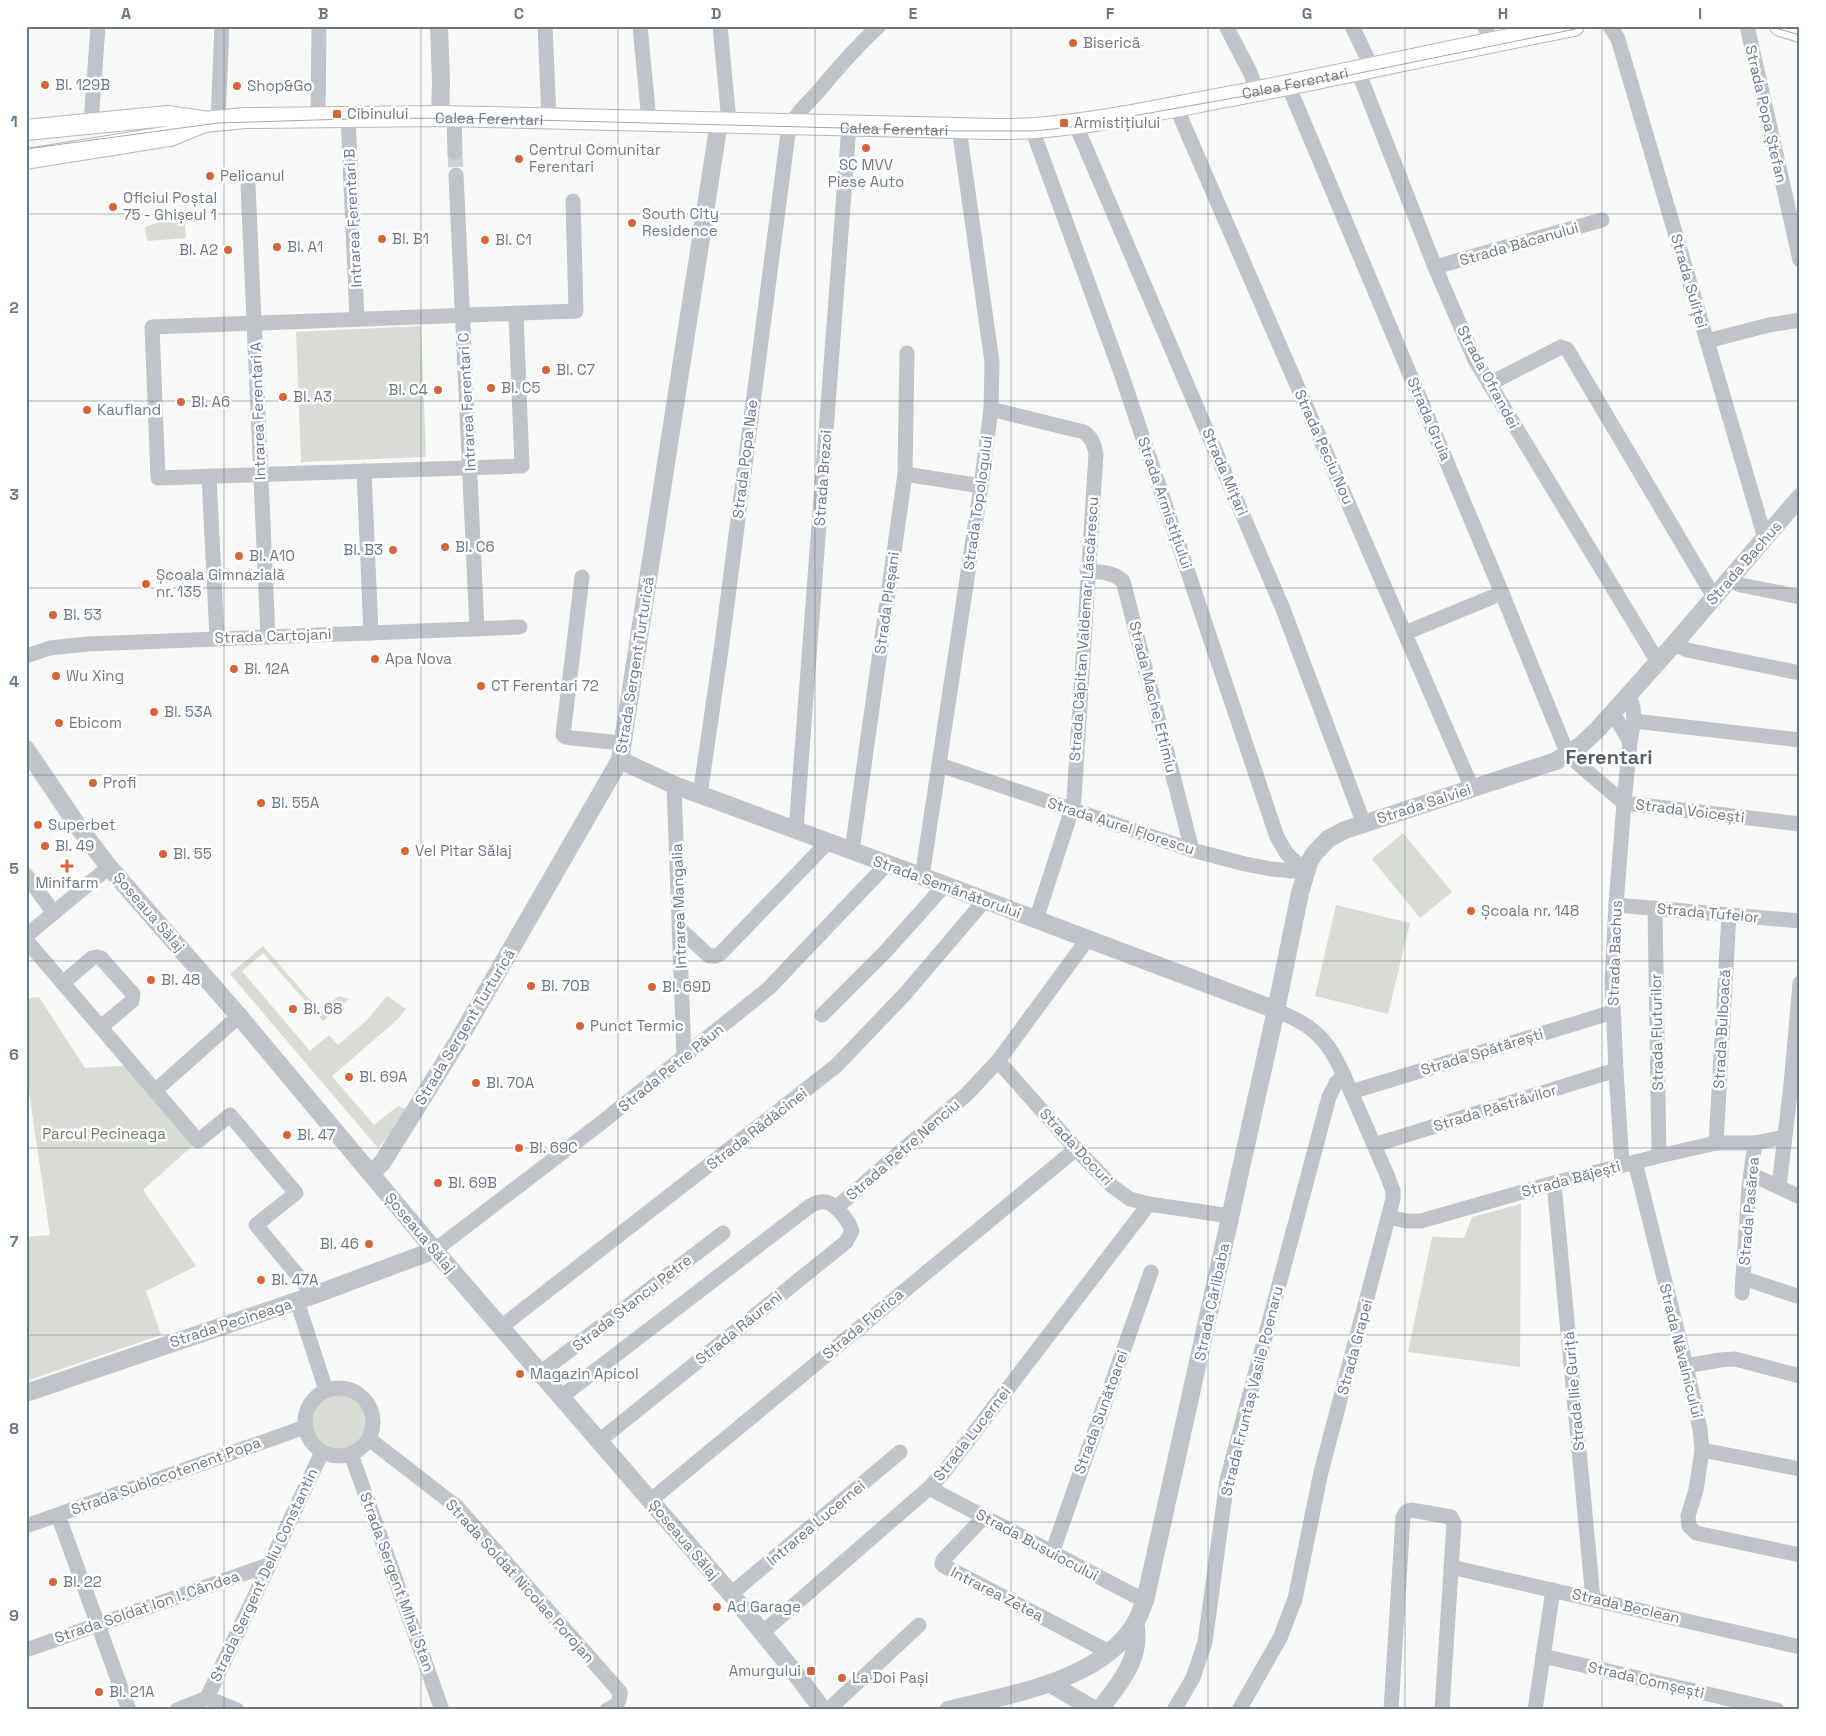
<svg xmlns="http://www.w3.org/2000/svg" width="1826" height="1736" viewBox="0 0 1826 1736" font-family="'Space Grotesk',sans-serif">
	<rect width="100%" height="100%" fill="#f8f8f6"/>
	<g fill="#d8dcd5">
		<polygon points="184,214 186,238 147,241 145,227"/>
		<polygon points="421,326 426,457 301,462 296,332"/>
		<polygon points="1403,833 1452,892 1420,918 1372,859"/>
		<polygon points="1336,905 1410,923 1388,1014 1315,996"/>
		<polygon points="263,946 320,1011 339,996 349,999 323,1021 263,953 242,971 310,1051 329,1035 338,1045 367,1020 387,996 406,1009 397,1020 332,1076 374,1125 398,1106 410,1111 378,1148 230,974"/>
		<polygon points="39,997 85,1068 134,1065 198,1141 143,1190 196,1266 146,1291 161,1335 26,1381 26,1237 50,1235 26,1072 26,999"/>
		<polygon points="1521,1204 1520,1367 1408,1352 1432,1237 1464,1238 1472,1217"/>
		<circle cx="339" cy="1422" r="31"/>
	</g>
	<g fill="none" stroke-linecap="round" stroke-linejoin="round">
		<polyline stroke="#cdd1d4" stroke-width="15" stroke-dasharray="15 8" stroke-linecap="butt" points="455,152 456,175"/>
		<defs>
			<g id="secondary">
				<polyline points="1780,26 1800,32"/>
				<polyline points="26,130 167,116 202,121"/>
				<path id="s1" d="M 26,159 L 170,136 L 204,122 L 245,118 L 440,116 L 959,128 C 984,129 1009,130 1034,128 C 1101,123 1167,108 1232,96 C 1346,74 1460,48 1574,26"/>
			</g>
		</defs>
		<use href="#secondary" stroke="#b2b7bc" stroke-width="22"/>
		<g stroke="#c0c3c7" stroke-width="15">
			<polyline points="545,26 549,118"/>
			<polyline points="640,26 649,121"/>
			<polyline points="720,26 729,122"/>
			<polyline points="1226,26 1250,72 1257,91"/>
			<polyline points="1352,26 1372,68"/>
			<polyline points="1485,26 1491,42"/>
			<polyline points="1610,26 1618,39 1765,538"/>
			<polyline points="1747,26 1800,260"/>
			<polyline points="1358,71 1435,267 1475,360 1658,662"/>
			<polyline points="1288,85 1499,586 1568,755 1624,803 1800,824"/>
			<polyline points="1176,107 1472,788"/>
			<polyline points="348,116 357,319"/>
			<polyline points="454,116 455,152"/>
			<polyline points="318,117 319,26"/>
			<polyline points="218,120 222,26"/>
			<polyline points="91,123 98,26"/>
			<polyline points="1075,123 1283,609 1364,824"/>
			<polyline points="1032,129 1121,373 1277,837 1287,854 1306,872"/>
			<polyline points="456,175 477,629"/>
			<polyline points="248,185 268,637"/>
			<polyline points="1435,267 1602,220"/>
			<polyline points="516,314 522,466 158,478 152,327 576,311 573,201"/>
			<polyline points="1707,341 1769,325 1800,320"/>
			<polyline points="1489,384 1561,347 1567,349 1714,597"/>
			<path d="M 991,409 L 1084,432 C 1092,438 1094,444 1096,454 L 1074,799 L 1072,809 L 1036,920"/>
			<polyline points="364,471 371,633"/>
			<polyline points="905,474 981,486"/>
			<polyline points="209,476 217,638"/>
			<path d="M 1087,571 C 1101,572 1113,572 1123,581 L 1192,850"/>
			<polyline points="582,577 563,735 566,737 572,738 623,743"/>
			<polyline points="1729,580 1741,585 1800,597"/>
			<polyline points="1405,633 1502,593"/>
			<polyline points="1674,644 1687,650 1800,673"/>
			<polyline points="26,656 50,648 88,644 520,627"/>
			<polyline points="1613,713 1630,742"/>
			<polyline points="1634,721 1800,740"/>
			<polyline points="940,765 1192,850 1245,864 1271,869 1306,872"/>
			<polyline points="674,785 684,1057"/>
			<path d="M 700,795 L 722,643 L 788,133 C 792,117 807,104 818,92 C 837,69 857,46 879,26"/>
			<polyline points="796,830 849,126"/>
			<polyline points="852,851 905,474 907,353"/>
			<polyline points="26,875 54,913"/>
			<polyline points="922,877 981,486 991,409 992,362 959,128"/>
			<polyline points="1616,905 1800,921"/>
			<polyline points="1655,908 1659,1156"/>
			<polyline points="680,929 709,956 715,956 720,954 828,842"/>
			<polyline points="26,936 109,867"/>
			<polyline points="26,940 198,1141 230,1115 296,1193 256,1225 314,1295"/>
			<polyline points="63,983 92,958 97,957 101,958 133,994 132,1001 101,1027"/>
			<polyline points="822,1015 886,951 945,885"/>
			<polyline points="998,1061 1076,1149 1112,1186 1130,1199 1149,1204 1230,1216"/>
			<polyline points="156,1090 239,1016"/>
			<polyline points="1351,1092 1613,1012"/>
			<polyline points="1716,1143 1729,915"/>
			<polyline points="1374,1145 1616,1070"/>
			<polyline points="1635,1162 1686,1366 1700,1429 1702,1450 1696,1490 1688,1516 1689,1526 1696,1533 1800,1555"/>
			<polyline points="1622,1165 1616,1070 1612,982 1616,905 1624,803 1630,742 1634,721 1633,707 1629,696"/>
			<polyline points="1751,1174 1800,1197"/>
			<polyline points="1554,1183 1593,1599"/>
			<polyline points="1779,1187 1791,1085 1800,983"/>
			<polyline points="837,1207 967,1094 998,1061 1087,940"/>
			<polyline points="1389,1217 1406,1221 1421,1221 1554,1183 1659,1156 1716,1143 1755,1143 1784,1137"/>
			<polyline points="435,1250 601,1123 769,988 887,864"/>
			<polyline points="1743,1278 1800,1297"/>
			<polyline points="1742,1293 1749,1187 1755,1143"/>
			<polyline points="297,1301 326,1390"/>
			<polyline points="501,1327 836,1066 905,994 985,900"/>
			<polyline points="1686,1366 1720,1360 1735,1359 1800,1376"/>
			<polyline points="540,1373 723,1233"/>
			<circle cx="339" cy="1422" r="34"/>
			<path d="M 561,1397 L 810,1206 C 824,1198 832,1202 842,1214 C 846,1219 850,1224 852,1231 L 846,1242 L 599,1441"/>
			<path d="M 369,1439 L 457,1507 L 620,1692 C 620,1702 617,1706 607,1710"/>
			<polyline points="1702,1450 1800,1469"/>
			<polyline points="351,1454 442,1710"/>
			<polyline points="929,1488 1145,1601"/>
			<polyline points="651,1500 1076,1149"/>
			<polyline points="58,1515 129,1710"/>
			<polyline points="984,1517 943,1560 942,1564 944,1566 1109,1652"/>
			<polyline points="26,1526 305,1427"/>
			<polyline points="1052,1553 1151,1272"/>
			<polyline points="1451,1567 1800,1647"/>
			<polyline points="731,1594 900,1452"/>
			<polyline points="763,1632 929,1488 944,1472 1149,1204"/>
			<polyline points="26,1650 268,1565"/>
			<polyline points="1543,1656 1777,1710"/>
			<polyline points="207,1698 322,1452"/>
			<polyline points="207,1698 237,1710"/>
			<polyline points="177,1710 207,1698"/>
			<polyline points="828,1710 919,1625"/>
			<polyline points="1174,1710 1193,1678 1205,1642 1227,1480 1329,1097 1336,1083 1344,1075"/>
			<path d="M 1239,1710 L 1280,1638 L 1295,1599 L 1321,1472 L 1393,1199 L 1393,1191 L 1387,1175 C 1376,1150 1366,1126 1355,1101 C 1345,1079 1336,1052 1318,1035 C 1306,1023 1291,1017 1276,1010"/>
			<polyline points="1391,1710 1403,1517 1406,1512 1411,1510 1451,1517 1454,1523 1442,1710"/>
			<polyline points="1535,1710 1553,1590"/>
		</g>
		<g stroke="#c0c3c7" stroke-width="18">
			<polyline points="439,26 441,82 440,116"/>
			<polyline points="26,749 80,829 109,867 239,1016 442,1259 731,1594 799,1678 823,1710"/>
			<polyline points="620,760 674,785 945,885 1276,1010"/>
			<polyline points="371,1174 382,1163 458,1041 620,760 719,122"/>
			<polyline points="26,1393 314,1295 435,1250"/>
			<polyline points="1051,1684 1095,1710"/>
			<path d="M 948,1710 C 1009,1694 1101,1682 1136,1622 C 1139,1616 1142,1608 1145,1601 L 1276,1010 L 1300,893 L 1309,862 L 1314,854 L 1328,839 L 1345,830 L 1556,761 L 1580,746 L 1598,729 L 1674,644 L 1800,497"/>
			<path d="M 1099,1710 C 1119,1685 1143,1657 1135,1623"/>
		</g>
		<use href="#secondary" stroke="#fff" stroke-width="20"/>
		<g stroke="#a2a7ad" stroke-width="1">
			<polyline points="1768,26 1800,35"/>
			<path id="s2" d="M 26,149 L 218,123 L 348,119 L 454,118 L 959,131 L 1033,131 L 1065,128 L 1262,93 L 1590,26"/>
		</g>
	</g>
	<path fill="none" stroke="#6a7784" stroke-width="1" stroke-opacity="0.55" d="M 224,26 L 224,1710M 421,26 L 421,1710M 618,26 L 618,1710M 815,26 L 815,1710M 1011,26 L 1011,1710M 1208,26 L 1208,1710M 1405,26 L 1405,1710M 1602,26 L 1602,1710M 26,214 L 1800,214M 26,401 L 1800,401M 26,588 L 1800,588M 26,775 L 1800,775M 26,961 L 1800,961M 26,1148 L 1800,1148M 26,1335 L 1800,1335M 26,1522 L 1800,1522"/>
	<g fill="#d3643b" stroke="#fff" stroke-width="2">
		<circle cx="1073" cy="43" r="5"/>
		<circle cx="45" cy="85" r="5"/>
		<circle cx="237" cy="86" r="5"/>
		<rect x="332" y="109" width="10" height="10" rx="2.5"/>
		<rect x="1059" y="118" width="10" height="10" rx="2.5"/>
		<circle cx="866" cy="148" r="5"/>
		<circle cx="519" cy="159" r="5"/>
		<circle cx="210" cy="176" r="5"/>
		<circle cx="113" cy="207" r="5"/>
		<circle cx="632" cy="223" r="5"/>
		<circle cx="382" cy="239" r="5"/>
		<circle cx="485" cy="240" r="5"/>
		<circle cx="277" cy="247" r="5"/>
		<circle cx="228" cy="250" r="5"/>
		<circle cx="546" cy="370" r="5"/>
		<circle cx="491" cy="388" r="5"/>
		<circle cx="438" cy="390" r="5"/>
		<circle cx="283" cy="397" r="5"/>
		<circle cx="181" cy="402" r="5"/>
		<circle cx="87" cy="410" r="5"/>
		<circle cx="445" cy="547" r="5"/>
		<circle cx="393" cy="550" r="5"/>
		<circle cx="239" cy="556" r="5"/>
		<circle cx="146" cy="584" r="5"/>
		<circle cx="53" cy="615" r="5"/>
		<circle cx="375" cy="659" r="5"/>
		<circle cx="234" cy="669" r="5"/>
		<circle cx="56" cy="676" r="5"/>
		<circle cx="481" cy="686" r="5"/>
		<circle cx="154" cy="712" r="5"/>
		<circle cx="59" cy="723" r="5"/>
		<circle cx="93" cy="783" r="5"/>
		<circle cx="261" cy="803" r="5"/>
		<circle cx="38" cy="825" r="5"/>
		<circle cx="45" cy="846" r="5"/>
		<circle cx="405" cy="851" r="5"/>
		<circle cx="163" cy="854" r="5"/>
		<path d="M64.5 858.5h5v5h5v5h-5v5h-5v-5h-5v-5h5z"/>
		<circle cx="1471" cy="911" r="5"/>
		<circle cx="151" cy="980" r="5"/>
		<circle cx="531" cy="986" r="5"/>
		<circle cx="652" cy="987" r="5"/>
		<circle cx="293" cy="1009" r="5"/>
		<circle cx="580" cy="1026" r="5"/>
		<circle cx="349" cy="1077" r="5"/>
		<circle cx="476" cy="1083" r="5"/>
		<circle cx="287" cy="1135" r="5"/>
		<circle cx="519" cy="1148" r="5"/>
		<circle cx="438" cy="1183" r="5"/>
		<circle cx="369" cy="1244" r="5"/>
		<circle cx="261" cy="1280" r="5"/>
		<circle cx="520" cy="1374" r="5"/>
		<circle cx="53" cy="1582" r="5"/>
		<circle cx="717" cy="1607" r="5"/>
		<rect x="806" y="1666" width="10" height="10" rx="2.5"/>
		<circle cx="842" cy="1678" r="5"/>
		<circle cx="99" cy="1692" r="5"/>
	</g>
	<g text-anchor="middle" stroke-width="5" stroke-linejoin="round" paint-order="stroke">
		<g font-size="15" fill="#6a7784" stroke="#fff" text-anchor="start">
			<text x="1083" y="48">Biserică</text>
			<text x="55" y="90">Bl. 129B</text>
			<text x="247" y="91">Shop&amp;Go</text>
			<text x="347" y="119">Cibinului</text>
			<text x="1074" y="128">Armistițiului</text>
			<text x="529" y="155">Centrul Comunitar<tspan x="529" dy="17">Ferentari</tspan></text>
			<text x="866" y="170" text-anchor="middle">SC MVV<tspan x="866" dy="17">Piese Auto</tspan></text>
			<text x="220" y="181">Pelicanul</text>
			<text x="123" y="203">Oficiul Poștal<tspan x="123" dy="17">75 - Ghișeul 1</tspan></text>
			<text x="642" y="219">South City<tspan x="642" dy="17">Residence</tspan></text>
			<text x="392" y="244">Bl. B1</text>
			<text x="495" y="245">Bl. C1</text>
			<text x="287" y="252">Bl. A1</text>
			<text x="218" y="255" text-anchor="end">Bl. A2</text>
			<text x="556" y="375">Bl. C7</text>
			<text x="501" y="393">Bl. C5</text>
			<text x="428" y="395" text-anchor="end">Bl. C4</text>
			<text x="293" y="402">Bl. A3</text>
			<text x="191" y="407">Bl. A6</text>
			<text x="97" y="415">Kaufland</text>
			<text x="455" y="552">Bl. C6</text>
			<text x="383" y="555" text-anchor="end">Bl. B3</text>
			<text x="249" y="561">Bl. A10</text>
			<text x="156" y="580">Școala Gimnazială<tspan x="156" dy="17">nr. 135</tspan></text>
			<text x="63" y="620">Bl. 53</text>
			<text x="385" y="664">Apa Nova</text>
			<text x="244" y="674">Bl. 12A</text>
			<text x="66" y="681">Wu Xing</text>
			<text x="491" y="691">CT Ferentari 72</text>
			<text x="164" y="717">Bl. 53A</text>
			<text x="69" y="728">Ebicom</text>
			<text x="103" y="788">Profi</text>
			<text x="271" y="808">Bl. 55A</text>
			<text x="48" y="830">Superbet</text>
			<text x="55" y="851">Bl. 49</text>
			<text x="415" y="856">Vel Pitar Sălaj</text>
			<text x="173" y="859">Bl. 55</text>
			<text x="67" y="888" text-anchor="middle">Minifarm</text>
			<text x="1481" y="916">Școala nr. 148</text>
			<text x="161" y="985">Bl. 48</text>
			<text x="541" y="991">Bl. 70B</text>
			<text x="662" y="992">Bl. 69D</text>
			<text x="303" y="1014">Bl. 68</text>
			<text x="590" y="1031">Punct Termic</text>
			<text x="359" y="1082">Bl. 69A</text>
			<text x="486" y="1088">Bl. 70A</text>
			<text x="297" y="1140">Bl. 47</text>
			<text x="529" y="1153">Bl. 69C</text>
			<text x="448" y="1188">Bl. 69B</text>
			<text x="359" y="1249" text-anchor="end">Bl. 46</text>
			<text x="271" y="1285">Bl. 47A</text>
			<text x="530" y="1379">Magazin Apicol</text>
			<text x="63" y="1587">Bl. 22</text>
			<text x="727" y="1612">Ad Garage</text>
			<text x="801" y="1676" text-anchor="end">Amurgului</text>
			<text x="852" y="1683">La Doi Pași</text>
			<text x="109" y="1697">Bl. 21A</text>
		</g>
		<g font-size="15" fill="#6a7784" stroke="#fff">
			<text dy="5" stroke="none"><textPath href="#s1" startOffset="1278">Calea Ferentari</textPath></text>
			<text transform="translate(1766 114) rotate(77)" y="5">Strada Popa Ștefan</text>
			<text dy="5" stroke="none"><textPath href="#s2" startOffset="465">Calea Ferentari</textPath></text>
			<text dy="5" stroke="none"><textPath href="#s2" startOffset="870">Calea Ferentari</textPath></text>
			<text transform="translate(353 218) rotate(-93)" y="5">Intrarea Ferentari B</text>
			<text transform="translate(1519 244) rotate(-16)" y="5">Strada Băcanului</text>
			<text transform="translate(1689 281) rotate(74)" y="5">Strada Suliței</text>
			<text transform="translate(1488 377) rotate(62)" y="5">Strada Ofrandei</text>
			<text transform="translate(467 402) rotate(-93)" y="5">Intrarea Ferentari C</text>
			<text transform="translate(258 411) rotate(-92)" y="5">Intrarea Ferentari A</text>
			<text transform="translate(1429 419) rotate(67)" y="5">Strada Gruia</text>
			<text transform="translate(1324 447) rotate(66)" y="5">Strada Peciu Nou</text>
			<text transform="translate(745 459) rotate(-83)" y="5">Strada Popa Nae</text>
			<text transform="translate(1225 472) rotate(67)" y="5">Strada Mițari</text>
			<text transform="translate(823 478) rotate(-86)" y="5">Strada Brezoi</text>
			<text transform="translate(978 503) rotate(-82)" y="5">Strada Topologului</text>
			<text transform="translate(1165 503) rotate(71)" y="5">Strada Armistițiului</text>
			<text transform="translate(1744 563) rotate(-49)" y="5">Strada Bachus</text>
			<text transform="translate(887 603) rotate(-82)" y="5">Strada Pleșani</text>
			<text transform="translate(1084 629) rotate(-86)" y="5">Strada Căpitan Valdemar Lăscărescu</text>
			<text transform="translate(273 636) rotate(-2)" y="5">Strada Cartojani</text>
			<text transform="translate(635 665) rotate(-81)" y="5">Strada Sergent Turturică</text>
			<text transform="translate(1153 697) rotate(76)" y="5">Strada Mache Eftimiu</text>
			<text transform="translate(1424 804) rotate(-18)" y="5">Strada Salviei</text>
			<text transform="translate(1690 811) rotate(7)" y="5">Strada Voicești</text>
			<text transform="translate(1121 826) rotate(18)" y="5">Strada Aurel Florescu</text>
			<text transform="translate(947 887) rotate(20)" y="5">Strada Semănătorului</text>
			<text transform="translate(679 906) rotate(-92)" y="5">Intrarea Mangalia</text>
			<text transform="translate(149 912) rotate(49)" y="5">Șoseaua Sălaj</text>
			<text transform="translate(1708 913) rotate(5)" y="5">Strada Tufelor</text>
			<text transform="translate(1615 953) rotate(-88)" y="5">Strada Bachus</text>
			<text transform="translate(465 1027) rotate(-59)" y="5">Strada Sergent Turturică</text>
			<text transform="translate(1722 1029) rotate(-87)" y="5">Strada Bulboacă</text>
			<text transform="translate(1657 1032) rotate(-91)" y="5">Strada Fluturilor</text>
			<text transform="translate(1482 1052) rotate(-17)" y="5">Strada Spătărești</text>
			<text transform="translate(671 1068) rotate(-39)" y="5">Strada Petre Păun</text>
			<text transform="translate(1495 1108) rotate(-17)" y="5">Strada Păstrăvilor</text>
			<text transform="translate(757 1129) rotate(-38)" y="5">Strada Rădăcinei</text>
			<text transform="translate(1076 1147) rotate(47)" y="5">Strada Docuri</text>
			<text transform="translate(903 1150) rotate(-41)" y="5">Strada Petre Nenciu</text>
			<text transform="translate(1571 1179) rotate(-15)" y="5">Strada Băjești</text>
			<text transform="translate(1749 1211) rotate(-85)" y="5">Strada Pasărea</text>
			<text transform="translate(420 1233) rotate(50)" y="5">Șoseaua Sălaj</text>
			<text transform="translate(1212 1302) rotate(-78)" y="5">Strada Cârlibaba</text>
			<text transform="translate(632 1303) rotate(-38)" y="5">Strada Stancu Petre</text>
			<text transform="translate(231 1323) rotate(-18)" y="5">Strada Pecineaga</text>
			<text transform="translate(863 1324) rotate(-40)" y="5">Strada Florica</text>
			<text transform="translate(739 1328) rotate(-39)" y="5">Strada Râureni</text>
			<text transform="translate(1355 1347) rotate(-75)" y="5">Strada Grapei</text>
			<text transform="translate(1681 1351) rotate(76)" y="5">Strada Năvalnicului</text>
			<text transform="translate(1252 1391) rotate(-76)" y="5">Strada Fruntaș Vasile Poenaru</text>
			<text transform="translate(1574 1391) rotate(-95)" y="5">Strada Ilie Guriță</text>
			<text transform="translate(1101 1412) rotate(-70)" y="5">Strada Sunătoarei</text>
			<text transform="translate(972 1434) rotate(-52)" y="5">Strada Lucernei</text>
			<text transform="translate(166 1476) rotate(-20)" y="5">Strada Sublocotenent Popa</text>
			<text transform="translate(816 1523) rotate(-40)" y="5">Intrarea Lucernei</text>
			<text transform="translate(684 1540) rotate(50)" y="5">Șoseaua Sălaj</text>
			<text transform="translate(1037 1545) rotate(28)" y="5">Strada Busuiocului</text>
			<text transform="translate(264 1575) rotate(-65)" y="5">Strada Sergent Deliu Constantin</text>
			<text transform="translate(520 1581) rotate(48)" y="5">Strada Soldat Nicolae Porojan</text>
			<text transform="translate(397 1582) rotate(70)" y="5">Strada Sergent Mihai Stan</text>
			<text transform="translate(997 1594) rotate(27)" y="5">Intrarea Zetea</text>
			<text transform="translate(1626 1606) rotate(13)" y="5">Strada Beclean</text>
			<text transform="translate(147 1607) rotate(-19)" y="5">Strada Soldat Ion I. Cândea</text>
			<text transform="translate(1646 1680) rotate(13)" y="5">Strada Comșești</text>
		</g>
		<g font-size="15" fill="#6b7b68" stroke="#fff">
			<text x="104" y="1139">Parcul Pecineaga</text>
		</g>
		<g font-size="20" font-weight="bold" fill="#576169" stroke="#fff">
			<text x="1609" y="764">Ferentari</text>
		</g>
	</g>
	<rect width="1826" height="1736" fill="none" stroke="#ffffff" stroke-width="55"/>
	<rect x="28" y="28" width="1770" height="1680" fill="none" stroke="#6a7784" stroke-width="2"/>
	<g font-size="16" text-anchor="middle" font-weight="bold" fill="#6a7784">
		<text x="126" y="19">A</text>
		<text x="323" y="19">B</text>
		<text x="519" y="19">C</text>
		<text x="716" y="19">D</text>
		<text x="913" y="19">E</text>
		<text x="1110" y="19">F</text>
		<text x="1307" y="19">G</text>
		<text x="1503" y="19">H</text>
		<text x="1700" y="19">I</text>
		<text x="14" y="127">1</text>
		<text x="14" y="313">2</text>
		<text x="14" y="500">3</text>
		<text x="14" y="687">4</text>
		<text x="14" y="874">5</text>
		<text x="14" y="1060">6</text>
		<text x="14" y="1247">7</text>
		<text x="14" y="1434">8</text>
		<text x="14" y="1621">9</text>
	</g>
</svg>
